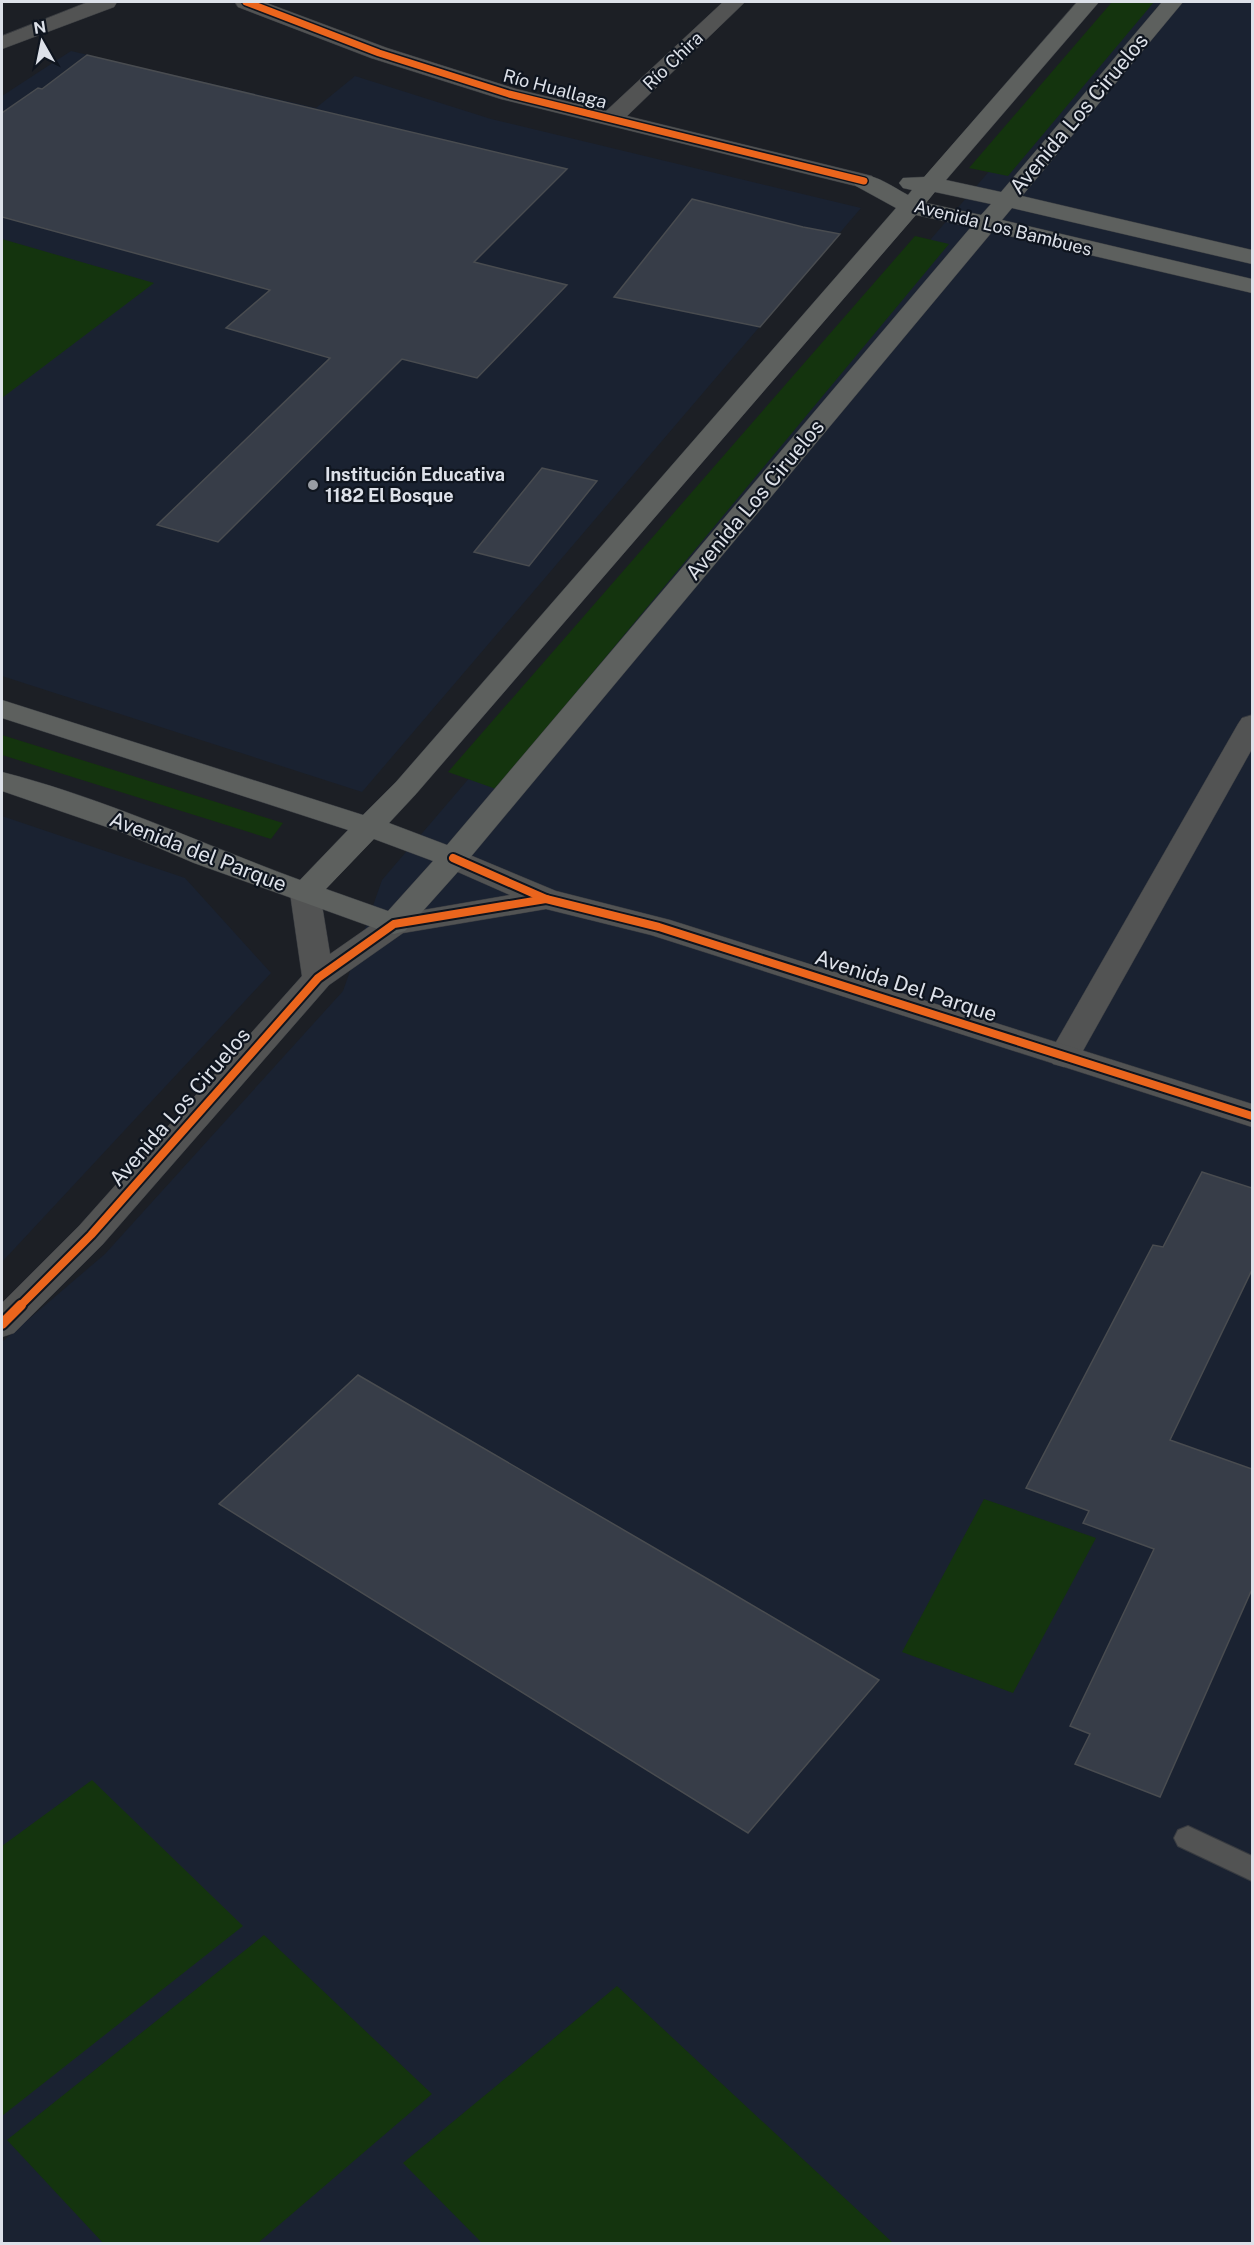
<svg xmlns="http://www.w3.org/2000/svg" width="1254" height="2245" viewBox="0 0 1254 2245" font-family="'Public Sans',sans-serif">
	<rect width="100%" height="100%" fill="#1c1f25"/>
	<g fill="#1a2231">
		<polygon points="1134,2 1252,2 1252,2243 2,2243 2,1342 105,1254 343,991 382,880"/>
		<polygon points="71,51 316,108 355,76 491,119 861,208 362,792 2,676 2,96"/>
		<polygon points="2,816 185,878 271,973 2,1262"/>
	</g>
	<g fill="#14340e">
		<polygon points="1112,2 1154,2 1008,176 969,168"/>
		<polygon points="915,236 949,244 496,789 448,772"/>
		<polygon points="2,239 154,283 2,398"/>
		<polygon points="2,735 283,823 271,839 2,755"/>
		<polygon points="984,1499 1096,1538 1013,1693 902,1652"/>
		<polygon points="92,1780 243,1926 2,2116 2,1846"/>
		<polygon points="264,1935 432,2094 258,2243 103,2243 7,2140"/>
		<polygon points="617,1986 893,2243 482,2243 403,2163"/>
	</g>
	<g fill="#373d48" stroke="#494c50" stroke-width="1.5">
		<polygon points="87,55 567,169 474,262 567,285 477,378 402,359 218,542 157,525 330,358 226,328 270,290 2,217 2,113 38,88 42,89"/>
		<polygon points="692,199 803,227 840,234 760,327 614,297"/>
		<polygon points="542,468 597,481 529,566 474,552"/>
		<polygon points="1202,1172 1252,1188 1252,1270 1170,1440 1252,1469 1252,1589 1160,1797 1075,1764 1090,1734 1070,1726 1154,1549 1083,1523 1089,1511 1026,1488 1153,1245 1163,1247"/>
		<polygon points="358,1375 718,1585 879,1680 748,1833 219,1504"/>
	</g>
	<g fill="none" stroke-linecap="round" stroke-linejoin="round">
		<defs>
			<polygon id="service" points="1188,1826 1252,1856 1252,1881 1178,1846 1174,1838 1178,1830"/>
			<g id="minor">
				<polygon points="88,2 117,2 114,7 2,49 2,36"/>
				<polygon points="235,2 264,2 387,48 516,89 606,111 723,2 745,2 627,116 872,176 876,181 872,186 864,188 501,99 371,58 238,7"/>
				<polygon points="1252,715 1252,749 1080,1056 1075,1064 1064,1067 1053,1064 1048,1056 1238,724 1242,718"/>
			</g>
			<polygon id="tertiary" points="453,848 556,891 670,920 1252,1104 1252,1127 651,935 546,909 403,933 329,985 103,1244 14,1333 2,1337 2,1303 79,1226 302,976 290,893 294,886 305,883 316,886 320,893 330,954 383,917 510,895 442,865 438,858 442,851"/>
			<path id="secondary" d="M 1077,2 L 1099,2 L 946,180 L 1001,192 L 1162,2 L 1183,2 L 1022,196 L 1252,250 L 1252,264 L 1012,208 L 1002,220 L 1252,279 L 1252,293 L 992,232 L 464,865 L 405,931 L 394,934 L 383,931 L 194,863 L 124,833 L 2,791 L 2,772 C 104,798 202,844 300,880 L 348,830 L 2,718 L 2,700 L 363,815 L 396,782 L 896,208 L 856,186 L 852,181 L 856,176 C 874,172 892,187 908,195 L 912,190 L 903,188 L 899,183 L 903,178 L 924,177 ZM 935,192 L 991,204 L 981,215 L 926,203 ZM 916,215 L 971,227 L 447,845 L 389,823 L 416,794 ZM 374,839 L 433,861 L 388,911 L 326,889 Z"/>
		</defs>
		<use href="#service" stroke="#383b40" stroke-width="2"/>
		<use href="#minor" stroke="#383b40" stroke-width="1"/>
		<use href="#tertiary" stroke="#383b40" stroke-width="1"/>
		<use href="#secondary" stroke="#383b40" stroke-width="1"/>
		<use href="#service" fill="#525353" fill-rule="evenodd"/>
		<use href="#minor" fill="#525353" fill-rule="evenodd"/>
		<use href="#tertiary" fill="#525353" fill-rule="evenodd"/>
		<use href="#secondary" fill="#5d605e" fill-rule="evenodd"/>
		<defs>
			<polyline id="cycleway-far2" points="246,2 379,53 509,94 864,181"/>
			<g id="cycleway-far1">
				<polyline points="453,858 546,899 659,927 1252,1116"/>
				<polyline points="20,1306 91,1235 318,978 394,924 546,899"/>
			</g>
			<polyline id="cycleway" points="2,1324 21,1305"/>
		</defs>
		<use href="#cycleway-far2" stroke="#0f151f" stroke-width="10"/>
		<use href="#cycleway-far1" stroke="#0f151f" stroke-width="12"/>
		<use href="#cycleway" stroke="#0f151f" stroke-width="14"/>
		<use href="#cycleway-far2" stroke="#eb651d" stroke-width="7"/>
		<use href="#cycleway-far1" stroke="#eb651d" stroke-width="8"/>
		<use href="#cycleway" stroke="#eb651d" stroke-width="10"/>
	</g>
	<circle fill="#999da4" stroke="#0f151f" stroke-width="2" cx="313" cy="485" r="6"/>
	<g text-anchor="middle" stroke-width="4.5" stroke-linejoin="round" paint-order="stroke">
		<g font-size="18" fill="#dde1e9" stroke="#0f151f">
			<text transform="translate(673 61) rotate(-44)" y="6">Río Chira</text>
			<text transform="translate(555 89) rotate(15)" y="6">Río Huallaga</text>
			<text transform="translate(1003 228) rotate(14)" y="6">Avenida Los Bambues</text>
		</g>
		<g font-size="18" font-weight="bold" fill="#dde1e9" stroke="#0f151f" text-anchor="start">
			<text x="325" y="481">Institución Educativa<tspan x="325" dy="21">1182 El Bosque</tspan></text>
		</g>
		<g font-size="21" fill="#dde1e9" stroke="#0f151f">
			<text transform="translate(1079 114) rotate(-50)" y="7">Avenida Los Ciruelos</text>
			<text transform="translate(755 500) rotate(-50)" y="7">Avenida Los Ciruelos</text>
			<text transform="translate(198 852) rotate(21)" y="7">Avenida del Parque</text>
			<text transform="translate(906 986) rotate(18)" y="7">Avenida Del Parque</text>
			<text transform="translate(180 1107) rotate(-49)" y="7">Avenida Los Ciruelos</text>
		</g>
	</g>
	<rect width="1254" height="2245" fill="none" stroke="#dde1e9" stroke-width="6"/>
	<g transform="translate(42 42) rotate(351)" stroke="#0f151f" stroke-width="4.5" paint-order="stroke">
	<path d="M0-4.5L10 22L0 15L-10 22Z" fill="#dde1e9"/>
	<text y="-9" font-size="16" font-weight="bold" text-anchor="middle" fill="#dde1e9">N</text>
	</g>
</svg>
